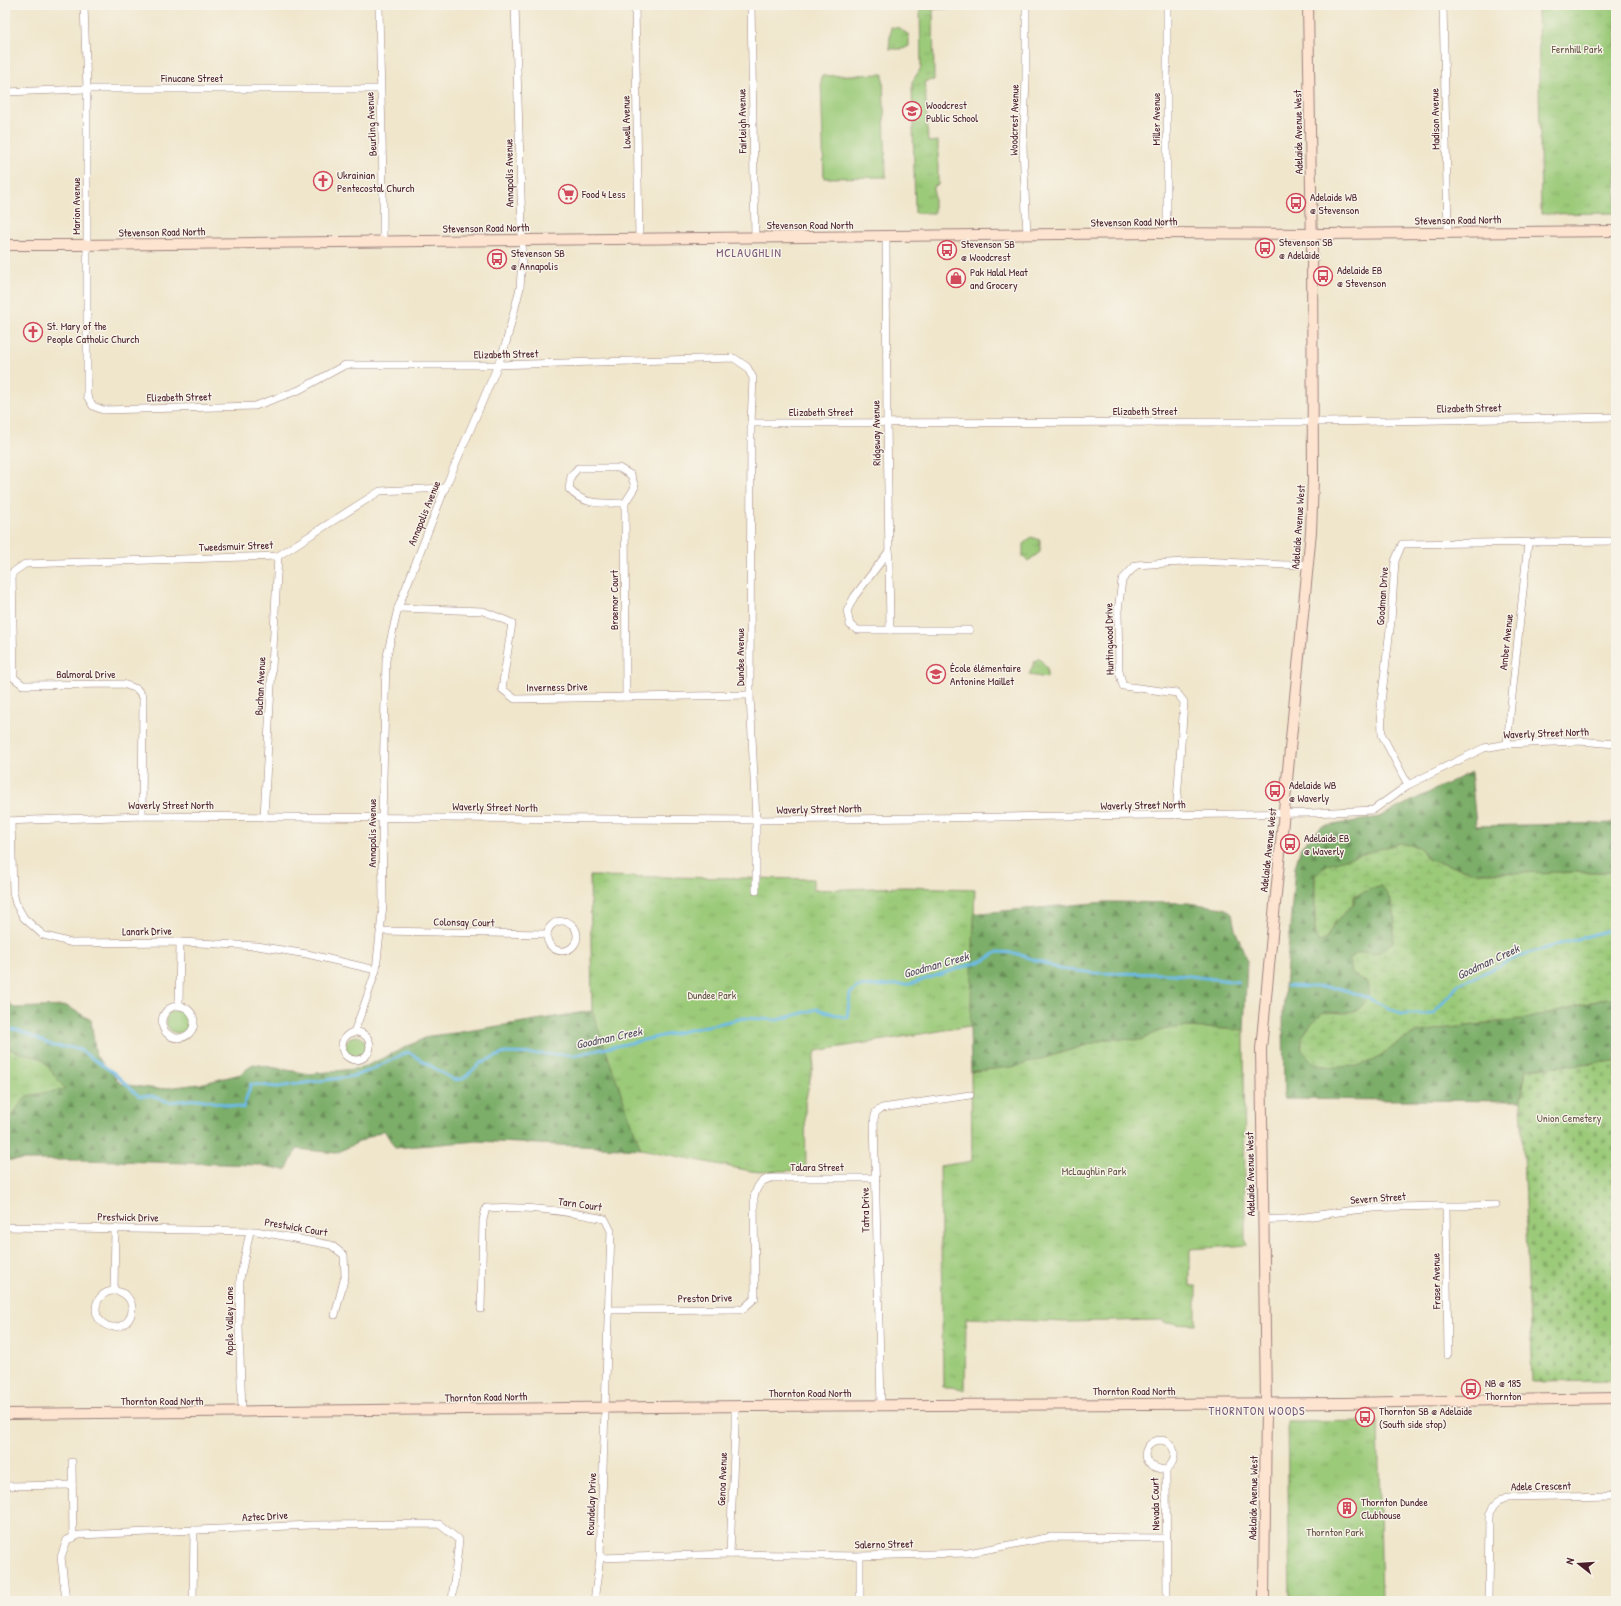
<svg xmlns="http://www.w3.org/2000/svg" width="1621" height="1606" viewBox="0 0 1621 1606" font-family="'Patrick Hand',sans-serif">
	<defs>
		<pattern id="forest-firs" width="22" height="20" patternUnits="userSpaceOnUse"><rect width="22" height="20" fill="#7cae69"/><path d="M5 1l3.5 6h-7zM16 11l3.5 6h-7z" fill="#688d57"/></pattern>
		<pattern id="wetland-marsh" width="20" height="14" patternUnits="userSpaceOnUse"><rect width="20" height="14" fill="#9bca79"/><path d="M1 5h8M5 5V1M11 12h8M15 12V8" fill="none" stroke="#87ad69"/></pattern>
		<pattern id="cemetery-stones" width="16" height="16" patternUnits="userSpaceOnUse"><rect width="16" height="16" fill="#9bca79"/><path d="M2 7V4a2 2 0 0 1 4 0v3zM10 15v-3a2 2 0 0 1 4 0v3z" fill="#87ad69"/></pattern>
		<pattern id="park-tufts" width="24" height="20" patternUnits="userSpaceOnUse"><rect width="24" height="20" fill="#9bca79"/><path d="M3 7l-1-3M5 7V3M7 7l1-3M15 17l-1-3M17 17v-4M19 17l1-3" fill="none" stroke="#87ad69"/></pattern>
	</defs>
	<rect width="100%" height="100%" fill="#f7f3e8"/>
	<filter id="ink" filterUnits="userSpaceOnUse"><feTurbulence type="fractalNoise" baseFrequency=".025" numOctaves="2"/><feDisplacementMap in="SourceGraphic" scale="8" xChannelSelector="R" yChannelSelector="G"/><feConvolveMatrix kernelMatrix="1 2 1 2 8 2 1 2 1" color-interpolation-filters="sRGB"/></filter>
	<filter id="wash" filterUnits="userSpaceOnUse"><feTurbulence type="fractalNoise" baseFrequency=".012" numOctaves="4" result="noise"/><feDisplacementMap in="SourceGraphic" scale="16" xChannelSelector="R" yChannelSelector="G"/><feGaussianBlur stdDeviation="0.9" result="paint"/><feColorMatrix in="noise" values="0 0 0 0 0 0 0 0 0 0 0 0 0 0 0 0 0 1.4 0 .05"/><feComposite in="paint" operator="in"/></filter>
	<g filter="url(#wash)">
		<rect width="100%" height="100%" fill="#f0e6cc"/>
		<g fill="#9bca79" stroke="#727452">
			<polygon points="883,74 886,177 824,178 821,76"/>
			<circle cx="178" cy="1021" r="12"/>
			<circle cx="356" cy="1046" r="10"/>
		</g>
		<g fill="url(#forest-firs)" stroke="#63664a">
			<path d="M 1471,772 L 1476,826 L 1616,823 L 1616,872 L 1477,873 L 1429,860 L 1419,847 L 1315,876 L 1315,930 L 1317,939 L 1326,939 L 1334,924 L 1354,903 L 1354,896 L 1380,884 C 1398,906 1395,916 1393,942 L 1382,951 L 1374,954 L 1363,952 L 1354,954 L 1350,959 L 1360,978 L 1368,982 C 1370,990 1369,993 1366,1000 C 1358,1017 1338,1012 1323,1012 L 1312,1023 L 1302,1037 L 1374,1060 L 1402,1040 L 1419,1032 L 1529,1018 L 1616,996 L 1616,1061 L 1526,1069 L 1521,1101 L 1284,1099 L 1283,1012 L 1295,867 L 1301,847 L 1321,827 L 1379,817 Z"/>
			<polygon points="1106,902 1188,903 1224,908 1232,914 1235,929 1247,960 1244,1030 1184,1027 1162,1030 1141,1040 1107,1039 1018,1066 971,1072 970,1026 901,920"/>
			<polygon points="5,998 14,1008 67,1006 91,1020 96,1056 121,1084 157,1089 200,1084 241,1074 253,1064 310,1074 362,1068 429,1036 455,1033 592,1011 711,1080 641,1149 477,1141 395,1148 384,1130 336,1153 297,1149 286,1170 260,1165 81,1160 5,1160 5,1129 18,1107 27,1096 64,1089 42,1059 5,1048"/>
		</g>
		<path fill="url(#wetland-marsh)" stroke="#727452" d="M 1401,843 L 1419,847 L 1429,860 L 1477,873 L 1616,872 L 1616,996 L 1529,1018 L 1419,1032 L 1402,1040 L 1374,1060 L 1357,1066 L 1332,1067 L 1315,1064 L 1302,1051 L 1302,1037 L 1312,1023 L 1323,1012 C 1338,1012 1358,1017 1366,1000 C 1369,993 1370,990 1368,983 L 1352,974 L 1350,959 L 1354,954 L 1363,952 L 1374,954 L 1382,951 L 1393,942 C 1395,916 1398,906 1380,885 L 1354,896 L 1354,903 L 1334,924 L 1326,939 L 1320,942 L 1317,939 L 1315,930 L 1315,876 L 1328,864 Z"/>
		<polygon fill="url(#cemetery-stones)" stroke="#727452" points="1616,1061 1616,1381 1532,1382 1521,1101 1526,1069"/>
		<g fill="url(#park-tufts)" stroke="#727452">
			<polygon points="920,5 963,5 963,8 933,9 934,80 925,81 928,142 938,141 938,185 934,186 934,213 915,213 912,82 921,68"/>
			<polygon points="1538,5 1616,5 1616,213 1541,214"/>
			<polygon points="891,27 899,28 909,35 909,46 903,49 889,49"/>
			<polygon points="1031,537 1040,540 1040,552 1028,561 1023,557 1023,544"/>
			<polygon points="1039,658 1047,668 1047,678 1029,675 1035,661"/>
			<polygon points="590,876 813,879 813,890 905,887 975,889 970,1026 816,1051 805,1103 806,1170 761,1172 751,1171 641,1149 592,1011"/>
			<polygon points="1184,1027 1244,1030 1245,1239 1248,1245 1190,1249 1190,1286 1196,1286 1196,1324 1164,1323 1163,1320 1065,1322 966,1318 965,1391 952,1387 943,1387 940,1166 972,1161 971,1072 1018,1066 1107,1039 1141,1040 1162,1030"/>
			<polygon points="5,1048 42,1059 65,1089 27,1096 18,1107 5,1129"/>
			<polygon points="1378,1421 1382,1601 1290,1601 1287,1422"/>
		</g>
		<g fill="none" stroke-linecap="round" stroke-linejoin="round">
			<g stroke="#6cbbe7" stroke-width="3">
				<polyline points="1616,949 1611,957 1616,966"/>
				<polyline points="1287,986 1339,988 1368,998 1401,1014 1433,1014 1459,984 1525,954 1609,930 1616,931"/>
				<polyline points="5,1028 18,1030 54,1046 77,1048 114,1073 139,1096 152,1096 169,1102 199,1099 243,1108 251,1084 277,1087 354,1076 368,1071 408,1052 454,1080 463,1079 482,1062 505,1053 575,1055 744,1018 778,1020 817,1009 847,1018 850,994 857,987 910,984 985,960 998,952 1015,953 1060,969 1095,973 1174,974 1238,982"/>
			</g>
		</g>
	</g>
	<g filter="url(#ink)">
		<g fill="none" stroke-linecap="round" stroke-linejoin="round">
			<defs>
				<g id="street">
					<polyline points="84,5 87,89 87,396 93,406 103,410 255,406 299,390 345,365 498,365 734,358 747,367 753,378 751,423 750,695 756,820 756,891"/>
					<path d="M 379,5 C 380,84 384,163 383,241"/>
					<polyline points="635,5 639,239"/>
					<polyline points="751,5 755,238"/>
					<polyline points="1026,5 1026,80 1023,147 1027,235"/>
					<polyline points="1443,5 1448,232"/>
					<polyline points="5,92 87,89 380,89"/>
					<polyline points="1167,233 1167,5"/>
					<polyline points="886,236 887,422 890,630"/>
					<polyline points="751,423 1325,422 1616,417"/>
					<path d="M 625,503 C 603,503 584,506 569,489 L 571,476 L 578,468 L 619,468 L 631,475 L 635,487 L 625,503 L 626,697"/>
					<polyline points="889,551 854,597 847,611 850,625 858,630 969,630"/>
					<polyline points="398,608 483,611 512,623 502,689 515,699 750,695"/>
					<polyline points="1507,744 1528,543"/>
					<polyline points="1408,785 1382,735 1381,702 1391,621 1395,561 1402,544 1616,541"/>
					<polyline points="1176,815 1184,702 1177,693 1123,686 1119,671 1118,611 1122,580 1136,565 1199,561 1286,565 1308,564"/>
					<polyline points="142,816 143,697 137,689 123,684 23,685 14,678 12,573 25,564 278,556 380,491 445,488"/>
					<polyline points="264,817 278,556"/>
					<polyline points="5,821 142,816 756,820 1313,813 1373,810 1408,785 1484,748 1507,744 1579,741 1616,744"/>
					<polyline points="11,821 13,892 16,904 24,918 43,935 72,943 180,942 257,946 307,954 376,970"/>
					<circle cx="562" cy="936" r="15"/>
					<polyline points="381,931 547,934"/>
					<polyline points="179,1005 180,942"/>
					<circle cx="178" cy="1022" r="16"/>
					<circle cx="356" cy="1046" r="14"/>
					<polyline points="354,1032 365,1003 376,970 383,905 382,817 386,660 398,608 445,488 498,365 506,343 520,288 522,259 522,227 515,5"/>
					<polyline points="1446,1207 1448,1355"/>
					<path d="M 1263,1219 C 1299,1221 1329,1212 1364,1209 C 1407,1205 1452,1207 1496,1205"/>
					<polyline points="5,1227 256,1231 331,1245 344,1255 345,1276 335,1315"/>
					<polyline points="114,1291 115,1228"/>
					<circle cx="114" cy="1309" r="18"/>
					<path d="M 481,1309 L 483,1220 L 486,1208 C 525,1206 567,1211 605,1219 L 611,1231 L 600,1558 L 594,1601"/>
					<path d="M 607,1310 L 743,1309 L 755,1298 L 754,1197 C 757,1186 760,1180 772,1178 L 876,1178"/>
					<polyline points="881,1405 874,1119 876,1112 882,1108 970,1095"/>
					<polyline points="242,1412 239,1327 240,1279 250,1231"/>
					<polyline points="72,1462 73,1538"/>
					<path d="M 1166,1470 C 1129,1466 1149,1432 1167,1442 C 1171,1444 1173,1447 1174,1451 C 1175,1459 1172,1465 1166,1470 L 1167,1601"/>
					<polyline points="5,1486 72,1485"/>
					<polyline points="730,1554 735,1427 735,1406"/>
					<polyline points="600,1558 730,1554 860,1556 968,1553 1051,1537 1167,1538"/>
					<polyline points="66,1601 61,1557 67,1540 79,1535 312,1525 439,1524 459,1540 452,1601"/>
					<polyline points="193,1601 194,1530"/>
					<polyline points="860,1601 860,1556"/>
					<path d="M 1488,1601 L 1489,1516 C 1493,1506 1496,1499 1507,1498 L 1616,1496"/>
				</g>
				<g id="secondary">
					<polyline points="5,245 74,245 1157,233 1326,234 1616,231"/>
					<polyline points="5,1414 747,1406 1344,1403 1616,1398"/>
					<polyline points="1264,1601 1266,1403 1261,1049 1311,532 1313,480 1312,251 1308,5"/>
				</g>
			</defs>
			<use href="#street" stroke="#9d827c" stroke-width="8"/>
			<use href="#secondary" stroke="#9d827c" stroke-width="12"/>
			<use href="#street" stroke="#fff" stroke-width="7"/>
			<use href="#secondary" stroke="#fde4d1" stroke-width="10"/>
		</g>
	</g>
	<defs>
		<symbol id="school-ring" viewBox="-11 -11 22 22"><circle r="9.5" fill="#f7f3e8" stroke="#d1495b" stroke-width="1.5"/><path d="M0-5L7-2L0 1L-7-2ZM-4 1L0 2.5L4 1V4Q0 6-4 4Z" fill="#d1495b"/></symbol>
		<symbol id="church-ring" viewBox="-11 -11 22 22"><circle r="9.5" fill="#f7f3e8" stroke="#d1495b" stroke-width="1.5"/><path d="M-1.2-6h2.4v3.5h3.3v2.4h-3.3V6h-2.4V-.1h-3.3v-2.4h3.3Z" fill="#d1495b"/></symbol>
		<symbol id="supermarket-ring" viewBox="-11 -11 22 22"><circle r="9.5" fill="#f7f3e8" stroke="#d1495b" stroke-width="1.5"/><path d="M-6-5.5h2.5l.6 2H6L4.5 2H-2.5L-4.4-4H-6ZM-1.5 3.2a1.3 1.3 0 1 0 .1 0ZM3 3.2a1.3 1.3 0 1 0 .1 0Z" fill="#d1495b"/></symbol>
		<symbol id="bus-ring" viewBox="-11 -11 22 22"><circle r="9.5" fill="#f7f3e8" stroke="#d1495b" stroke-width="1.5"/><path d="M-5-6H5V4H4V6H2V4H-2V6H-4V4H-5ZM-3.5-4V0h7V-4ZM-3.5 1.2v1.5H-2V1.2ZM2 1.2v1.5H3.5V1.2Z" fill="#d1495b"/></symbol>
		<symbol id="shop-ring" viewBox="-11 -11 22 22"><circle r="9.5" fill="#f7f3e8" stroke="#d1495b" stroke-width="1.5"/><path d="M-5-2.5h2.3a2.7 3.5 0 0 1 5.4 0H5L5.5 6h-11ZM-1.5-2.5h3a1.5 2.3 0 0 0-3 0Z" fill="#d1495b"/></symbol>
		<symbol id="building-ring" viewBox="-11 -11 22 22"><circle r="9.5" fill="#f7f3e8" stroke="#d1495b" stroke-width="1.5"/><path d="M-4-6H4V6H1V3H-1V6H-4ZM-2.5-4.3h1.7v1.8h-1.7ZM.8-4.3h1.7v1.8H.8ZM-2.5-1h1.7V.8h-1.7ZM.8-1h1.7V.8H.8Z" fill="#d1495b"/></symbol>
	</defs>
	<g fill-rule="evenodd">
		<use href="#school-ring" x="901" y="100" width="22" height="22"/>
		<use href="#church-ring" x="312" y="170" width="22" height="22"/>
		<use href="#supermarket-ring" x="557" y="183" width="22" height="22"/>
		<use href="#bus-ring" x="1285" y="192" width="22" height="22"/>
		<use href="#bus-ring" x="1254" y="237" width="22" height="22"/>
		<use href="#bus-ring" x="936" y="239" width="22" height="22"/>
		<use href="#bus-ring" x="486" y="248" width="22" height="22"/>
		<use href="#bus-ring" x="1312" y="265" width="22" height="22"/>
		<use href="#shop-ring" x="945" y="267" width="22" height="22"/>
		<use href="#church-ring" x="22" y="321" width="22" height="22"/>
		<use href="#school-ring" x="925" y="663" width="22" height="22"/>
		<use href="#bus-ring" x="1264" y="780" width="22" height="22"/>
		<use href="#bus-ring" x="1279" y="833" width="22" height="22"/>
		<use href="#bus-ring" x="1460" y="1378" width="22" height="22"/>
		<use href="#bus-ring" x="1354" y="1406" width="22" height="22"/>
		<use href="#building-ring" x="1336" y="1497" width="22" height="22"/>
	</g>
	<g text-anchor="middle" stroke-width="3" stroke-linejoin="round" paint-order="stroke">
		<g font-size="11" fill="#625242" stroke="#f7f3e8">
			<text x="1577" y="53">Fernhill Park</text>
			<text x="712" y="999">Dundee Park</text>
			<text x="1569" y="1122">Union Cemetery</text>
			<text x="1094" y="1175">McLaughlin Park</text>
			<text x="1335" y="1536">Thornton Park</text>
		</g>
		<g font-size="11" fill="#4a1f2b" stroke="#f7f3e8">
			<text x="192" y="82">Finucane Street</text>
			<text transform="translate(1156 119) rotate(-90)" y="4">Miller Avenue</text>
			<text transform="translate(1435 119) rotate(-91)" y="4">Madison Avenue</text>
			<text transform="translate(1014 120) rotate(-89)" y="4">Woodcrest Avenue</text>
			<text transform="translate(742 121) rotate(-91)" y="4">Fairleigh Avenue</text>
			<text transform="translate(626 122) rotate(-91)" y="4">Lowell Avenue</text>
			<text transform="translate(371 124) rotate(-93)" y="4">Beurling Avenue</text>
			<text transform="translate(1298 132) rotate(-91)" y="4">Adelaide Avenue West</text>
			<text transform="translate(509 173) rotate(-91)" y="4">Annapolis Avenue</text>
			<text transform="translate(76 206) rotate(-90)" y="4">Marion Avenue</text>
			<text transform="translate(1458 220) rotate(-1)" y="4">Stevenson Road North</text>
			<text transform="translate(1134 222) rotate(-1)" y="4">Stevenson Road North</text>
			<text x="810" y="229">Stevenson Road North</text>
			<text transform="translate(486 228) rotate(-1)" y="4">Stevenson Road North</text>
			<text transform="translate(162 232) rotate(-1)" y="4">Stevenson Road North</text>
			<text transform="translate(506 354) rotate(-1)" y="4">Elizabeth Street</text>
			<text transform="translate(179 397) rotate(-1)" y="4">Elizabeth Street</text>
			<text transform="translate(1469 408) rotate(-1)" y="4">Elizabeth Street</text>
			<text x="1145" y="415">Elizabeth Street</text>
			<text x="821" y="416">Elizabeth Street</text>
			<text transform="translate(876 433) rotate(-91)" y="4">Ridgeway Avenue</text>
			<text transform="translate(424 513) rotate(-68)" y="4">Annapolis Avenue</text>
			<text transform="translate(1298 527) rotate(-86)" y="4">Adelaide Avenue West</text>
			<text transform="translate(236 546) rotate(-2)" y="4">Tweedsmuir Street</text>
			<text transform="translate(1382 596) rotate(-86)" y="4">Goodman Drive</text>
			<text transform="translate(614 600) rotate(-90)" y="4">Braemor Court</text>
			<text transform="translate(1109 639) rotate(-91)" y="4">Huntingwood Drive</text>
			<text transform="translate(1506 642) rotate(-84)" y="4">Amber Avenue</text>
			<text transform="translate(740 657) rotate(-90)" y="4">Dundee Avenue</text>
			<text x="86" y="678">Balmoral Drive</text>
			<text transform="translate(260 686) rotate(-87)" y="4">Buchan Avenue</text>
			<text transform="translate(557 687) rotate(-1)" y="4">Inverness Drive</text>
			<text transform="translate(1546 733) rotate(-2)" y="4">Waverly Street North</text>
			<text x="171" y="809">Waverly Street North</text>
			<text transform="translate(1143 805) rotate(-1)" y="4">Waverly Street North</text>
			<text transform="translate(495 807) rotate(1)" y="4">Waverly Street North</text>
			<text transform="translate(819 809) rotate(-1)" y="4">Waverly Street North</text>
			<text transform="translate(372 833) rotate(-90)" y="4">Annapolis Avenue</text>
			<text transform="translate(1268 850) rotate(-84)" y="4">Adelaide Avenue West</text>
			<text transform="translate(464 922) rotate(1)" y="4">Colonsay Court</text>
			<text transform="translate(147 931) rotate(-1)" y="4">Lanark Drive</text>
			<text x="817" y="1171">Talara Street</text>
			<text transform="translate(1250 1174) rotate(-91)" y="4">Adelaide Avenue West</text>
			<text transform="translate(1378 1198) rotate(-4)" y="4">Severn Street</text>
			<text transform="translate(580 1204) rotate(8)" y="4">Tarn Court</text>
			<text transform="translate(865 1210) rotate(-91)" y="4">Tatra Drive</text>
			<text transform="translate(128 1217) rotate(1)" y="4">Prestwick Drive</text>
			<text transform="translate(296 1227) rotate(10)" y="4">Prestwick Court</text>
			<text transform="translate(1436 1281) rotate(-91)" y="4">Fraser Avenue</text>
			<text transform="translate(705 1298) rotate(-1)" y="4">Preston Drive</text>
			<text transform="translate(229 1321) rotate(-90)" y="4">Apple Valley Lane</text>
			<text x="1134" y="1395">Thornton Road North</text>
			<text x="810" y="1397">Thornton Road North</text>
			<text transform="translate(486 1397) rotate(-1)" y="4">Thornton Road North</text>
			<text x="162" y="1405">Thornton Road North</text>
			<text transform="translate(722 1479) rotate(-88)" y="4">Genoa Avenue</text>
			<text transform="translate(1541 1486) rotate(-1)" y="4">Adele Crescent</text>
			<text transform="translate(1253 1498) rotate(-89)" y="4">Adelaide Avenue West</text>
			<text transform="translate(591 1504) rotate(-88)" y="4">Roundelay Drive</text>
			<text transform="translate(1155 1504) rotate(-91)" y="4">Nevada Court</text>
			<text transform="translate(265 1516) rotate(-3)" y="4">Aztec Drive</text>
			<text transform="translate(884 1544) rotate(-1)" y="4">Salerno Street</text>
		</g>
		<g font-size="11" fill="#4a1f2b" stroke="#f7f3e8" text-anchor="start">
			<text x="926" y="109">Woodcrest<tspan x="926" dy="13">Public School</tspan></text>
			<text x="337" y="179">Ukrainian<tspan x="337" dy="13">Pentecostal Church</tspan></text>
			<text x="582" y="198">Food 4 Less</text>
			<text x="1310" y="201">Adelaide WB<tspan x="1310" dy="13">@ Stevenson</tspan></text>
			<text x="1279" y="246">Stevenson SB<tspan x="1279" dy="13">@ Adelaide</tspan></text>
			<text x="961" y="248">Stevenson SB<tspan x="961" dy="13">@ Woodcrest</tspan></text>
			<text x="511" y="257">Stevenson SB<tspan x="511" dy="13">@ Annapolis</tspan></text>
			<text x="1337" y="274">Adelaide EB<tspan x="1337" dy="13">@ Stevenson</tspan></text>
			<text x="970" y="276">Pak Halal Meat<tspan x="970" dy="13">and Grocery</tspan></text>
			<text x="47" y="330">St. Mary of the<tspan x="47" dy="13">People Catholic Church</tspan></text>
			<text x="950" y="672">École élémentaire<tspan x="950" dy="13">Antonine Maillet</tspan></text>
			<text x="1289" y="789">Adelaide WB<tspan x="1289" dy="13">@ Waverly</tspan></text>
			<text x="1304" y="842">Adelaide EB<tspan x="1304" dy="13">@ Waverly</tspan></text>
			<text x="1485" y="1387">NB @ 185<tspan x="1485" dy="13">Thornton</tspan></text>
			<text x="1379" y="1415">Thornton SB @ Adelaide<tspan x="1379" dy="13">(South side stop)</tspan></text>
			<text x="1361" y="1506">Thornton Dundee<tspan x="1361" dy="13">Clubhouse</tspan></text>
		</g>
		<g font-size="12" letter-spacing="1" fill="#765473" stroke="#f7f3e8">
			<text x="749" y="257">MCLAUGHLIN</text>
			<text x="1257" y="1415">THORNTON WOODS</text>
		</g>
		<g font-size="12" font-style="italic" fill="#544e63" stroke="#f7f3e8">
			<text transform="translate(1488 962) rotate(-25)" y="4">Goodman Creek</text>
			<text transform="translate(936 965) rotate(-16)" y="4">Goodman Creek</text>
			<text transform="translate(609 1038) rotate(-12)" y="4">Goodman Creek</text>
		</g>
	</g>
	<rect width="1621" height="1606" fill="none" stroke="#f7f3e8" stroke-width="20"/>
	<g transform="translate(1579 1564) rotate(287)" stroke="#f7f3e8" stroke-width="3" paint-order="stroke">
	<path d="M0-3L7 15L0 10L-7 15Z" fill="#4a1f2b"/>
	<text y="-6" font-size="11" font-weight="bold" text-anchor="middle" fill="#4a1f2b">N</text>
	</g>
</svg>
